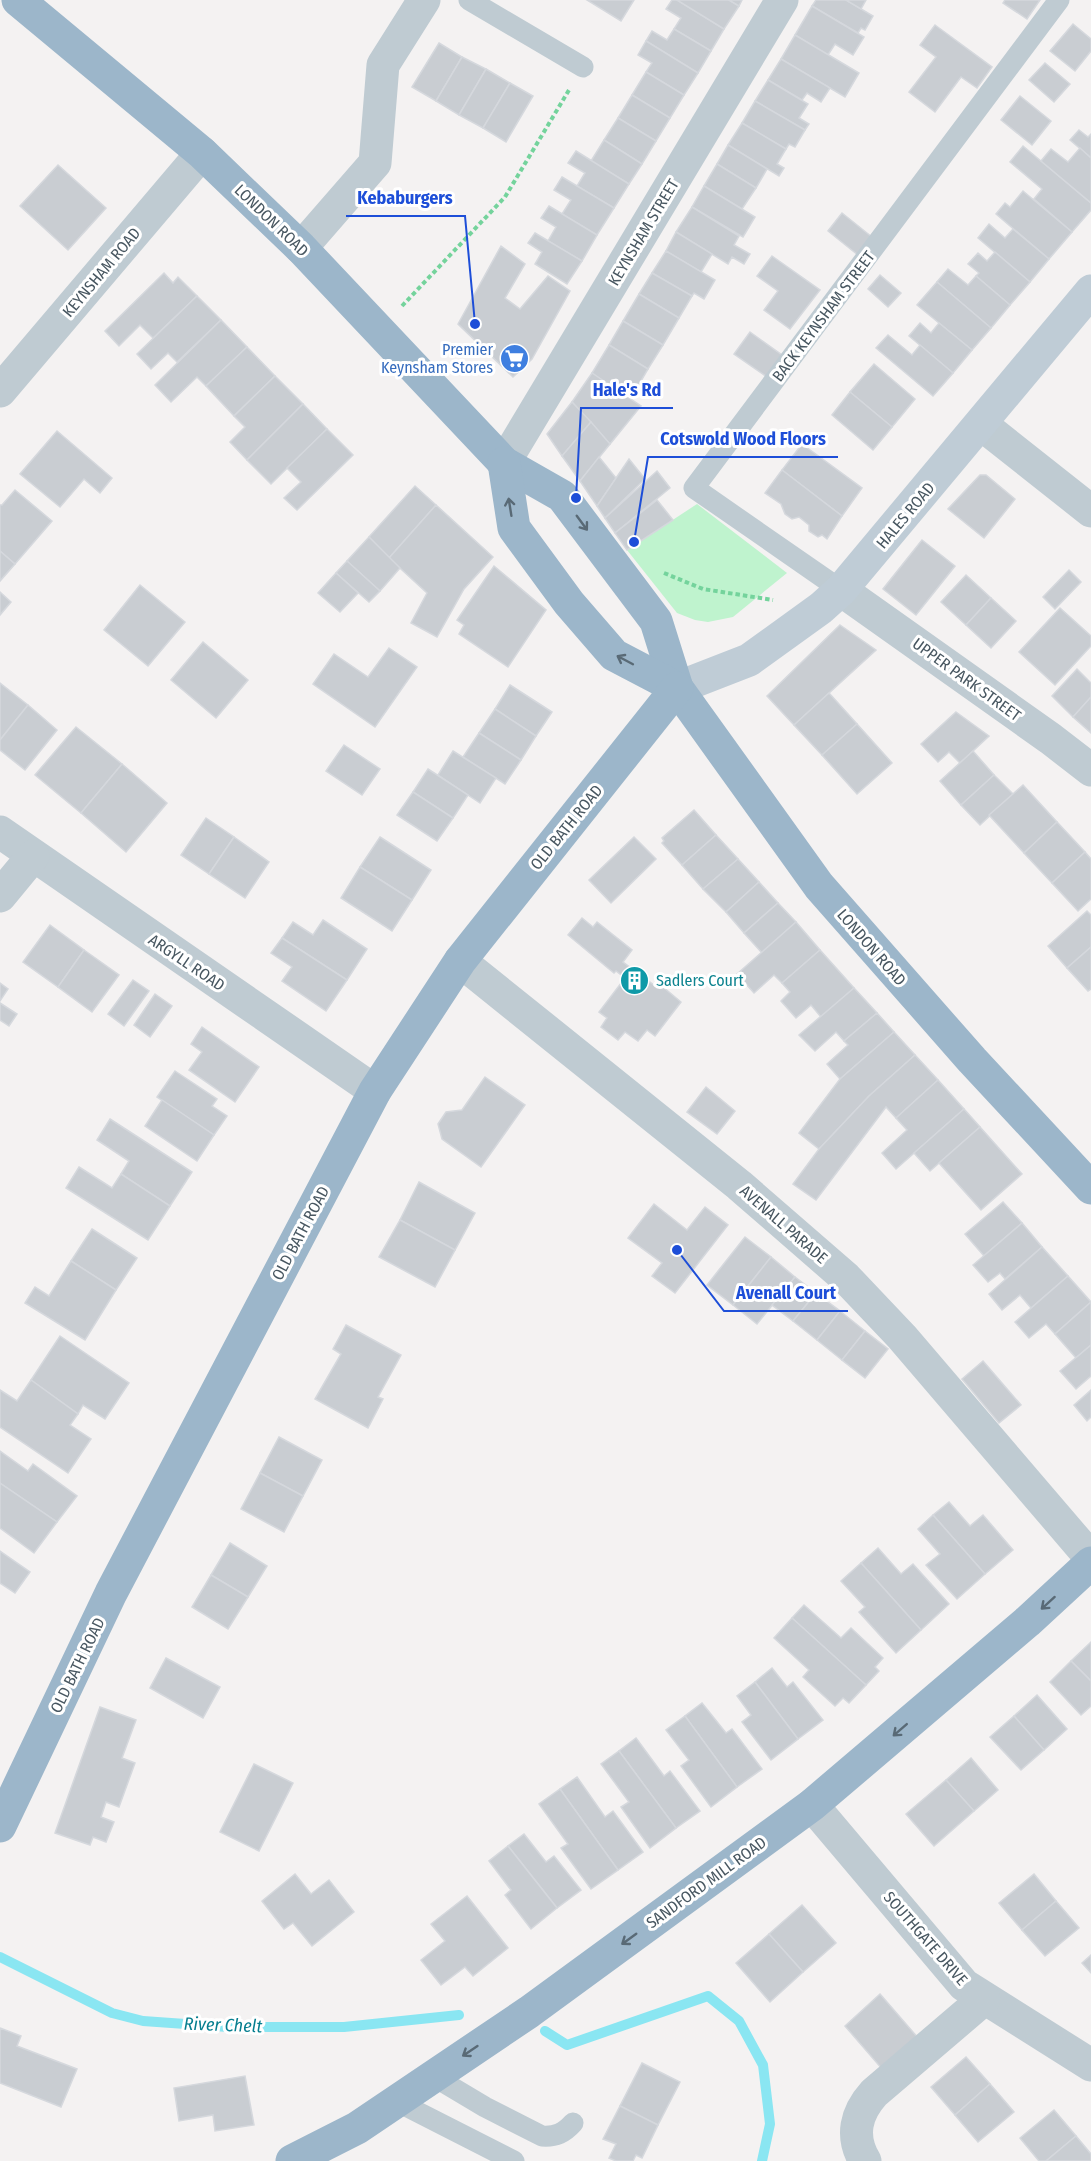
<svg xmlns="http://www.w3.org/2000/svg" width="1091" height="2161" viewBox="0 0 1091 2161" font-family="'Fira Sans Condensed',sans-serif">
	<rect width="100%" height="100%" fill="#f4f2f2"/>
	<polygon fill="#bff3ce" points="697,504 787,573 733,617 708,622 695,620 677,613 627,550"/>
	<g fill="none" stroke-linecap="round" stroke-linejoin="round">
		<g stroke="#8ae6f2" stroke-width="10">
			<polyline points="0,1957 112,2013 143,2021 228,2027 344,2027 459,2015"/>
			<polyline points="545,2031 567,2045 708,1996 739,2021 763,2065 770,2124 762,2161"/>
		</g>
	</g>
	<g fill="#c9cdd2" stroke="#d5d8dd" stroke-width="1.5">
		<polygon points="587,0 634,0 621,21"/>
		<polygon points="672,0 677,0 724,29 711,51 674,29 681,18 666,9"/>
		<polygon points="677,0 729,0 739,6 724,29"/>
		<polygon points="729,0 742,0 739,6"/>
		<polygon points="816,0 846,0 873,16 865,30 861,28 858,33 812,6"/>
		<polygon points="846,0 866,0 861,9"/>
		<polygon points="1005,0 1040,0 1027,19 1003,3"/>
		<polygon points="812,6 864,37 853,55 835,44 828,55 795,35"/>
		<polygon points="1073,24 1091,39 1091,51 1075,71 1050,51"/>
		<polygon points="935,25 992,67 977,88 961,77 935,112 909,92 936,57 920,45"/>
		<polygon points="674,29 711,51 698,73 646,41 652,31 667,40"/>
		<polygon points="795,35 859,73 845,97 781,59"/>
		<polygon points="646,41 698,73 684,95 646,72 652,63 638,55"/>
		<polygon points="439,43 462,57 436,101 412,87"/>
		<polygon points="462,57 486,69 459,115 436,101"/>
		<polygon points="781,59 830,88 821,102 807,93 802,100 768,80"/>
		<polygon points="1045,63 1070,84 1054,102 1029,80"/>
		<polygon points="486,69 510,83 483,128 459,115"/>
		<polygon points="646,72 684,95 670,118 632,95"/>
		<polygon points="768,80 808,104 799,118 809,124 805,130 755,101"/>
		<polygon points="510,83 533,96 506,142 483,128"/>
		<polygon points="632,95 670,118 656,141 618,118"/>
		<polygon points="1020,96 1051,121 1032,145 1001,120"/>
		<polygon points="755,101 805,130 795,147 789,144 786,149 742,123"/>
		<polygon points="618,118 656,141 642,164 604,140"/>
		<polygon points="742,123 786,149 777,164 784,168 779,176 728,145"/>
		<polygon points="1079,130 1088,137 1091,134 1091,158 1070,140"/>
		<polygon points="604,140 642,164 629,184 591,161"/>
		<polygon points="728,145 767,169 756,188 717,164"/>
		<polygon points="1023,146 1091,203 1091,210 1072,232 1034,199 1042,189 1010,162"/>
		<polygon points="1080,148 1091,158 1091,203 1041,161 1051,149 1068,162"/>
		<polygon points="576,151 629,184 614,208 577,186 585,173 568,163"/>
		<polygon points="717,164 756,188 742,209 704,186"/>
		<polygon points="58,165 106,208 68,250 20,206"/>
		<polygon points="562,177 614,208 597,235 562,214 571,200 554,190"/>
		<polygon points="704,186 755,217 743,237 692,207"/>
		<polygon points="1023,191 1072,232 1049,259 996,214 1005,203 1010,207"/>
		<polygon points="549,206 597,235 582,261 548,241 556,227 541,218"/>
		<polygon points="692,207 739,236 734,245 750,254 744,264 732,257 728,264 676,232"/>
		<polygon points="842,213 872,237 858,255 828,231"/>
		<polygon points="989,224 1005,238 1013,229 1049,259 1030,282 978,238"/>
		<polygon points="676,232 712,254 701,272 666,251"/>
		<polygon points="535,233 582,261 567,284 535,264 542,252 528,243"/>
		<polygon points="501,246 525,264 505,298 520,309 548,276 570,291 532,359 513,377 458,324"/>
		<polygon points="666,251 715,280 704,299 694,293 692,296 652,273"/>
		<polygon points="995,252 1030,282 1010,305 976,276 979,273 968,264 978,253 987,261"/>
		<polygon points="772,256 820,290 790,329 764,310 778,291 757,276"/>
		<polygon points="948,269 968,285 976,276 1010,305 991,328 937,282"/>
		<polygon points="164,273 173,283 178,277 197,296 153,338 140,325 119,346 105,331"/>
		<polygon points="652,273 692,296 679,318 639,294"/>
		<polygon points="880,275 901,293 888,307 868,289"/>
		<polygon points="937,282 991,328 972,350 917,305"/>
		<polygon points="639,294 679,318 663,345 623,321"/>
		<polygon points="197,296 221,320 177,362 168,353 151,369 137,354"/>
		<polygon points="221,320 247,347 206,386 197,377 171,402 155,385"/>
		<polygon points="623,321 663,345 648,369 609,345"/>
		<polygon points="920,323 931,333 939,323 972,350 953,373 909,336"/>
		<polygon points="750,332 782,355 767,377 734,354"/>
		<polygon points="888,335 912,355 920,345 953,373 933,396 876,348"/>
		<polygon points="609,345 648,369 630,400 592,373"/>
		<polygon points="247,347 275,376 234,416 206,386"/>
		<polygon points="874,364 915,399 892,427 850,392"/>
		<polygon points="592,373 641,406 610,444 572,402"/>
		<polygon points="275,376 303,404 247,460 230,442 245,427 234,416"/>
		<polygon points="850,392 892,427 873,450 832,415"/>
		<polygon points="572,402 591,422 562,456 547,434"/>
		<polygon points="303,404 327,429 271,484 247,460"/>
		<polygon points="591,422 610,444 580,481 562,456"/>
		<polygon points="327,429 353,455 297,510 284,498 301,482 287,468"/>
		<polygon points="57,431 112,478 100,493 84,479 60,507 20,474"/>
		<polygon points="802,444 862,488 842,516 782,470"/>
		<polygon points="599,457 616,478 597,506 580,481"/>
		<polygon points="629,459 645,479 605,518 597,506"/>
		<polygon points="782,470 842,516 827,539 822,535 818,537 809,531 809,525 799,517 792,519 785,514 781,504 765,493"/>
		<polygon points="657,471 670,488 615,533 605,518"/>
		<polygon points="980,475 986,475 1015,499 984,538 948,509"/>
		<polygon points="415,486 436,505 389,558 369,537"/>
		<polygon points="15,490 52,521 15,564 0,551 0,505 2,505"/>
		<polygon points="657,500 673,520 627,550 615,533"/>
		<polygon points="436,505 493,557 464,589 437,637 411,623 427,593 389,558"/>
		<polygon points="369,537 400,568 380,591 347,561"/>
		<polygon points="922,540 955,566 916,615 883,589"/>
		<polygon points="0,551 15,564 0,581"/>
		<polygon points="347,561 380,591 369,602 336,573"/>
		<polygon points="494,566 546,610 508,667 459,634 464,625 457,620"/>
		<polygon points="1069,570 1081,582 1055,609 1043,597"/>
		<polygon points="336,573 358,593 340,612 318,593"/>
		<polygon points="966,575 991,598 966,625 941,602"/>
		<polygon points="140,585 185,622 148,666 104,630"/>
		<polygon points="0,592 11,602 0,615"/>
		<polygon points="991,598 1016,621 991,648 966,625"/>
		<polygon points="1060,608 1091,636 1091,646 1055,685 1019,652"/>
		<polygon points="840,625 876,650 794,725 767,696"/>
		<polygon points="203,642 248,680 216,718 171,680"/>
		<polygon points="389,648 417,667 375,727 313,684 334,654 368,677"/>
		<polygon points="1077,669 1091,683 1091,697 1073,717 1052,696"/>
		<polygon points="0,683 28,705 0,740"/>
		<polygon points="510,685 552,712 536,736 495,709"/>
		<polygon points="829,693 857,724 822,755 794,725"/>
		<polygon points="1091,697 1091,733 1073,717"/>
		<polygon points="28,705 57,730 25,770 0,750 0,740"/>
		<polygon points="495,709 536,736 521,760 479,733"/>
		<polygon points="956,712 989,736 960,763 949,752 938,762 921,744"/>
		<polygon points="857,724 892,763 857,794 822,755"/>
		<polygon points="76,727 122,764 81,813 35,775"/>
		<polygon points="479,733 521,760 505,784 463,757"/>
		<polygon points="344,745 380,769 362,795 326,771"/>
		<polygon points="453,751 496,778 480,803 438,775"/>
		<polygon points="973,751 994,775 961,805 940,781"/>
		<polygon points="122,764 167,803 126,852 81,813"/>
		<polygon points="428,769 468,795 453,818 413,792"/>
		<polygon points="994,775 1013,794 980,825 961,805"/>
		<polygon points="1023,785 1057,822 1024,853 989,815"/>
		<polygon points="413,792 453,818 437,841 397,815"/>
		<polygon points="694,810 716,835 682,865 662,843 664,841 662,838"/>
		<polygon points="206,818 234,837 209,874 181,855"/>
		<polygon points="1057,822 1085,852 1052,883 1024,853"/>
		<polygon points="716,835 738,859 703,889 682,865"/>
		<polygon points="234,837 269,862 245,898 209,874"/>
		<polygon points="380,837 431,870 412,900 360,867"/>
		<polygon points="634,837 656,859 611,903 589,880"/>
		<polygon points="1085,852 1091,859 1091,899 1078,911 1052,883"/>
		<polygon points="738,859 759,882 726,912 703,889"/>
		<polygon points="360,867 412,900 392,931 341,898"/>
		<polygon points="759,882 778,903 744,933 726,912"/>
		<polygon points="778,903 796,922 762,953 744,933"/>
		<polygon points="1087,911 1091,915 1091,947 1067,968 1048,946"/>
		<polygon points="582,918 593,927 597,922 632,950 623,962 654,985 657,982 681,1002 655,1036 647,1030 638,1041 625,1032 618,1040 601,1027 607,1018 599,1012 625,978 616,971 614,973 568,935"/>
		<polygon points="323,920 367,949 347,980 282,938 293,922 313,935"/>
		<polygon points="796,922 820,950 782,983 774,975 754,993 737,974"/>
		<polygon points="50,925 84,950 58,987 23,962"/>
		<polygon points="282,938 347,980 326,1011 282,981 292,967 271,953"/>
		<polygon points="1091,947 1091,989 1088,991 1067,968"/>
		<polygon points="84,950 119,975 92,1012 58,987"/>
		<polygon points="820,950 854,988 821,1017 811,1005 796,1018 781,1001 790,992 782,983"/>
		<polygon points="133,980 149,991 124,1026 108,1014"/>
		<polygon points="0,983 8,989 0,1001"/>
		<polygon points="854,988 877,1013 844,1041 836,1032 815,1051 799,1035"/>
		<polygon points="155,994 172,1006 150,1037 134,1025"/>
		<polygon points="0,1003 17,1014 9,1026 0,1020"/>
		<polygon points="877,1013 894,1032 840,1079 827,1064 848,1045 844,1041"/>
		<polygon points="202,1027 259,1067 235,1102 189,1070 202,1052 191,1044"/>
		<polygon points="894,1032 915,1055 869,1096 819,1149 799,1133 840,1079"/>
		<polygon points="915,1055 938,1080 896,1118 886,1107 816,1200 793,1184 819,1149 869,1096"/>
		<polygon points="175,1071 217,1099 212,1106 227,1116 214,1135 157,1097"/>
		<polygon points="485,1077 525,1105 481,1167 442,1139 438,1124 446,1112 462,1110"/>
		<polygon points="938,1080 964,1109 896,1169 882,1153 907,1130 896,1118"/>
		<polygon points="706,1087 735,1111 717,1134 687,1112"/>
		<polygon points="162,1100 214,1135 197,1161 145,1126"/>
		<polygon points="964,1109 980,1127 930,1171 914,1153"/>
		<polygon points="110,1119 192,1172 170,1206 121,1174 129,1161 97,1140"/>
		<polygon points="980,1127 1022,1174 981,1210 939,1163"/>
		<polygon points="79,1167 112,1188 121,1174 170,1206 148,1240 66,1188"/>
		<polygon points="419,1182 475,1213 455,1250 400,1220"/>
		<polygon points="1003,1202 1022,1223 984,1256 965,1234"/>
		<polygon points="654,1204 687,1230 705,1207 728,1225 675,1293 652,1276 662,1263 628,1238"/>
		<polygon points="400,1220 455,1250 435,1287 379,1257"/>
		<polygon points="1022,1223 1042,1247 1005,1279 1000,1273 988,1282 973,1265"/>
		<polygon points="92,1229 137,1258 116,1290 71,1261"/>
		<polygon points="745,1237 771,1257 733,1305 707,1285"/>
		<polygon points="1042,1247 1068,1276 1031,1308 1020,1295 1002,1310 989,1294"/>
		<polygon points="771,1257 795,1277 757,1324 733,1305"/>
		<polygon points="71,1261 116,1290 85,1340 25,1303 35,1287 49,1296"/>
		<polygon points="1068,1276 1091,1302 1055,1334 1046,1324 1029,1338 1015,1322"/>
		<polygon points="795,1277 816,1293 793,1321 772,1305"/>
		<polygon points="816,1293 840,1311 817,1340 793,1321"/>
		<polygon points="1091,1302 1091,1345 1076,1358 1055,1334"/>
		<polygon points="840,1311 865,1331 842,1360 817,1340"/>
		<polygon points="346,1325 401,1355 378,1397 383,1399 368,1428 315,1399 341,1354 333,1349"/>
		<polygon points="865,1331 888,1349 865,1378 842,1360"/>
		<polygon points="60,1336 129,1383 105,1419 83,1405 78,1414 31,1380"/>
		<polygon points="1091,1345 1091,1376 1076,1389 1060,1371"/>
		<polygon points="983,1361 1021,1405 999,1423 962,1379"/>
		<polygon points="31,1380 78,1414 70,1425 91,1439 68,1473 0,1427 0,1390 17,1401"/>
		<polygon points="1091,1390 1091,1417 1087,1421 1074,1405"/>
		<polygon points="279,1437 322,1460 303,1496 260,1473"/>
		<polygon points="0,1451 28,1471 33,1464 77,1496 57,1522 0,1483"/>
		<polygon points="260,1473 303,1496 284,1532 241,1509"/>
		<polygon points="0,1483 57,1522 34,1553 0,1528"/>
		<polygon points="949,1502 970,1526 983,1515 1013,1550 985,1574 933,1515"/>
		<polygon points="933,1515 985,1574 957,1599 926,1565 940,1554 918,1529"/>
		<polygon points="230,1543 267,1566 248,1597 211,1575"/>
		<polygon points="878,1548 901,1574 913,1564 949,1604 921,1630 861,1563"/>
		<polygon points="0,1551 30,1572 15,1593 0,1583"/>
		<polygon points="861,1563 921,1630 896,1653 859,1612 865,1607 841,1581"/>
		<polygon points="211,1575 248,1597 228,1629 192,1607"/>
		<polygon points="804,1605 841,1638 851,1628 883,1658 875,1667 879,1671 866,1685 792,1618"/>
		<polygon points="792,1618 866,1685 849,1703 843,1698 835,1706 803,1677 809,1670 774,1638"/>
		<polygon points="1091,1642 1091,1681 1071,1661"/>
		<polygon points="166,1658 220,1687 203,1718 150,1688"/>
		<polygon points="1071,1661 1091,1681 1091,1706 1081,1715 1050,1682"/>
		<polygon points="772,1668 787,1687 793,1682 823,1720 798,1739 755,1682"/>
		<polygon points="755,1682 798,1739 771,1760 742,1722 751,1715 737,1696"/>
		<polygon points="1037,1695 1067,1729 1044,1750 1014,1716"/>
		<polygon points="702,1703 726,1733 732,1729 762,1769 737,1787 685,1716"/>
		<polygon points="100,1707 136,1720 122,1758 135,1763 119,1807 106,1802 101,1817 114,1822 106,1842 93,1837 90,1845 55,1833"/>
		<polygon points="685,1716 737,1787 711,1807 681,1766 689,1760 666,1730"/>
		<polygon points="1014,1716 1044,1750 1021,1770 990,1737"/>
		<polygon points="636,1738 664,1776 670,1771 700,1811 676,1828 619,1751"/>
		<polygon points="619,1751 676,1828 650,1848 621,1807 629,1802 601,1764"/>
		<polygon points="971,1758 998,1790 974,1811 946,1780"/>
		<polygon points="254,1764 293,1783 259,1851 220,1832"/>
		<polygon points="577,1777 605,1817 613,1811 643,1852 618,1870 560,1789"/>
		<polygon points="946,1780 974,1811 934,1846 906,1814"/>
		<polygon points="560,1789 618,1870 591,1889 561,1848 568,1844 539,1804"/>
		<polygon points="524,1834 546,1862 554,1856 581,1890 557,1908 508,1846"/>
		<polygon points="508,1846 557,1908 531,1929 505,1895 511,1890 489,1861"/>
		<polygon points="295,1874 311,1894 329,1880 354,1912 312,1946 293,1923 284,1929 262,1901"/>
		<polygon points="1034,1874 1056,1901 1022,1930 999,1903"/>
		<polygon points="467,1896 508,1948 473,1976 465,1967 441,1985 421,1960 445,1941 431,1924"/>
		<polygon points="1056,1901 1079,1928 1045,1956 1022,1930"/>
		<polygon points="802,1905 836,1943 803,1972 769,1934"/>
		<polygon points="769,1934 803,1972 770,2002 736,1963"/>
		<polygon points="1091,1955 1091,1973 1082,1963"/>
		<polygon points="880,1994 919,2039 883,2070 845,2026"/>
		<polygon points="0,2028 21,2036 17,2046 77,2069 61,2107 0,2083"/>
		<polygon points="966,2057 990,2084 955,2115 931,2087"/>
		<polygon points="642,2063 680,2082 658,2125 620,2106"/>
		<polygon points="245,2076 254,2125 215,2131 213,2115 179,2121 174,2088"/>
		<polygon points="990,2084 1014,2112 978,2142 955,2115"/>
		<polygon points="620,2106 658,2125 642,2158 636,2155 633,2161 616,2161 609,2158 616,2144 603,2139"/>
		<polygon points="1054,2110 1076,2136 1046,2161 1039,2161 1020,2138"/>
		<polygon points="1076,2136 1091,2154 1091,2161 1046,2161"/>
	</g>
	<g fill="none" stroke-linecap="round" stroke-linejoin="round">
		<g stroke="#74d39c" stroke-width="4" stroke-dasharray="4.5 3" stroke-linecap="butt">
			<polyline points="402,306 505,197 569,90"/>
			<polyline points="664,573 703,589 773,600"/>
		</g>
		<g stroke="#bfcbd2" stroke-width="21">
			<polyline points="469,0 583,67"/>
			<polyline points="841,590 694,488 1059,0"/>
			<path d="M 433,2076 L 485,2107 L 542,2136 C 556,2137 564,2133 573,2123"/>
			<polyline points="396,2101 514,2161"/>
		</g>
		<g stroke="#bfcbd2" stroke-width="33">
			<polyline points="301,248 375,163 383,65 424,0"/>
			<polyline points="0,391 202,153"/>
			<polyline points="981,424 1091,511"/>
			<polyline points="504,463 782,0"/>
			<polyline points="841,590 1051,739 1091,770"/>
			<polyline points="0,832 375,1091"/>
			<polyline points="0,896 33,856"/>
			<polyline points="460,961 739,1185 846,1278 902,1337 1091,1558"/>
			<polyline points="812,1805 964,1985 1091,2065"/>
			<path d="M 865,2161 C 850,2136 856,2113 874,2093 L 984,1999"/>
		</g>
		<polyline stroke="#bfccd6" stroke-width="33" points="677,688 749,660 821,608 841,590 1091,291"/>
		<g stroke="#9cb6ca" stroke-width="33">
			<polyline points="18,0 202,153 301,248 504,463 562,496 656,621 677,688 819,886 972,1060 1091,1188"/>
			<polyline points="504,463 514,528 569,603 614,655 677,688"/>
			<polyline points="0,1826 111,1593 375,1091 460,961 677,688"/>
			<polyline points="292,2161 357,2128 529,2012 812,1805 1027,1622 1091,1563"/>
		</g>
	</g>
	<defs><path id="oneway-shaft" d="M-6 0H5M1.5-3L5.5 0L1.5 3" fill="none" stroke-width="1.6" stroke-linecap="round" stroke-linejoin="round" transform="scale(1.5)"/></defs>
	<g stroke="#596a76">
		<use href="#oneway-shaft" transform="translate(510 507) rotate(-99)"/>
		<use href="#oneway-shaft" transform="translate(582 523) rotate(54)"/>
		<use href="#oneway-shaft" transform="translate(625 660) rotate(-152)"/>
		<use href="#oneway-shaft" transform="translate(1048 1603) rotate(138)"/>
		<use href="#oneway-shaft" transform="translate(900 1730) rotate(139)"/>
		<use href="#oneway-shaft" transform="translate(629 1939) rotate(144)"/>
		<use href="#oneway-shaft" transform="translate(470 2051) rotate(146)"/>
	</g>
	<defs>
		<symbol id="supermarket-disc" viewBox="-11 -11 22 22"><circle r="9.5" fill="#3f7fe0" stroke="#fff"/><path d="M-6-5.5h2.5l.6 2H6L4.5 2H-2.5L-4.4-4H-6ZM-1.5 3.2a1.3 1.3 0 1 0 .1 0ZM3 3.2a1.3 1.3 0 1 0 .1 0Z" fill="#fff"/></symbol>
		<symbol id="building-disc" viewBox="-11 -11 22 22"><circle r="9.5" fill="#0f9aa8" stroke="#fff"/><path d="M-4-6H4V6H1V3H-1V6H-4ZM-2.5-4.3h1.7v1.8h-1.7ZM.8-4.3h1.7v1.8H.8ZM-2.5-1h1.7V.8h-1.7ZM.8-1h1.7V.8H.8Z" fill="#fff"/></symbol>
	</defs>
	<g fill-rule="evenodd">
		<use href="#supermarket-disc" x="498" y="342" width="33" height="33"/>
		<use href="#building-disc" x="618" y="964" width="33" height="33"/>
	</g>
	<g text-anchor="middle" stroke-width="6" stroke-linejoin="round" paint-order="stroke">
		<g font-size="16" fill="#485761" stroke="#fff">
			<text transform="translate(272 220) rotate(44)" y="6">LONDON ROAD</text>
			<text transform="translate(643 232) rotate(-59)" y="6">KEYNSHAM STREET</text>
			<text transform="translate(101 272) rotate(-50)" y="6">KEYNSHAM ROAD</text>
			<text transform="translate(823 316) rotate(-53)" y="6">BACK KEYNSHAM STREET</text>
			<text transform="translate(905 515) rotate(-50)" y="6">HALES ROAD</text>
			<text transform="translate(967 679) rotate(36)" y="6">UPPER PARK STREET</text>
			<text transform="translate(566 827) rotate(-51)" y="6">OLD BATH ROAD</text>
			<text transform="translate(872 947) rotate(49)" y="6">LONDON ROAD</text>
			<text transform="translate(187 962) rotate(34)" y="6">ARGYLL ROAD</text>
			<text transform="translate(784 1224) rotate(41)" y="6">AVENALL PARADE</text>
			<text transform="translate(300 1233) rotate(-62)" y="6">OLD BATH ROAD</text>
			<text transform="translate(77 1665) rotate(-64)" y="6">OLD BATH ROAD</text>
			<text transform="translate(706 1882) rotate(-36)" y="6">SANDFORD MILL ROAD</text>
			<text transform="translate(926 1938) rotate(49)" y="6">SOUTHGATE DRIVE</text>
		</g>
		<g font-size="16" fill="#366cbe" stroke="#fff" text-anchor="end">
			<text x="493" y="355">Premier<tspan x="493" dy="18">Keynsham Stores</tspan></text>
		</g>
		<g font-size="16" fill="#0d838f" stroke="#fff" text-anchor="start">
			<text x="656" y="986">Sadlers Court</text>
		</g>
		<g font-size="18" font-style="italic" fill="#067e8f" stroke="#fff">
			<text transform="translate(223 2025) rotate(2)" y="6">River Chelt</text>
		</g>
	</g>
	<path fill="none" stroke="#1d4ed8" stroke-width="2" d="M475 324L465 216H346M576 498L581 408H673M634 542L648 457H838M677 1250L724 1311H848"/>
	<g fill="#1d4ed8" stroke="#fff" stroke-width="2">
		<circle cx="475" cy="324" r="6"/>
		<circle cx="576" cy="498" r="6"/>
		<circle cx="634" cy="542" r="6"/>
		<circle cx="677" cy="1250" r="6"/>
	</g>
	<g font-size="18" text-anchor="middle" font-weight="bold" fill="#1d4ed8" stroke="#fff" stroke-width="6" stroke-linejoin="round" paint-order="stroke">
		<text x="405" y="204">Kebaburgers</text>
		<text x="627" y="396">Hale's Rd</text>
		<text x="743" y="445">Cotswold Wood Floors</text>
		<text x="786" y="1299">Avenall Court</text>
	</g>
</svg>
